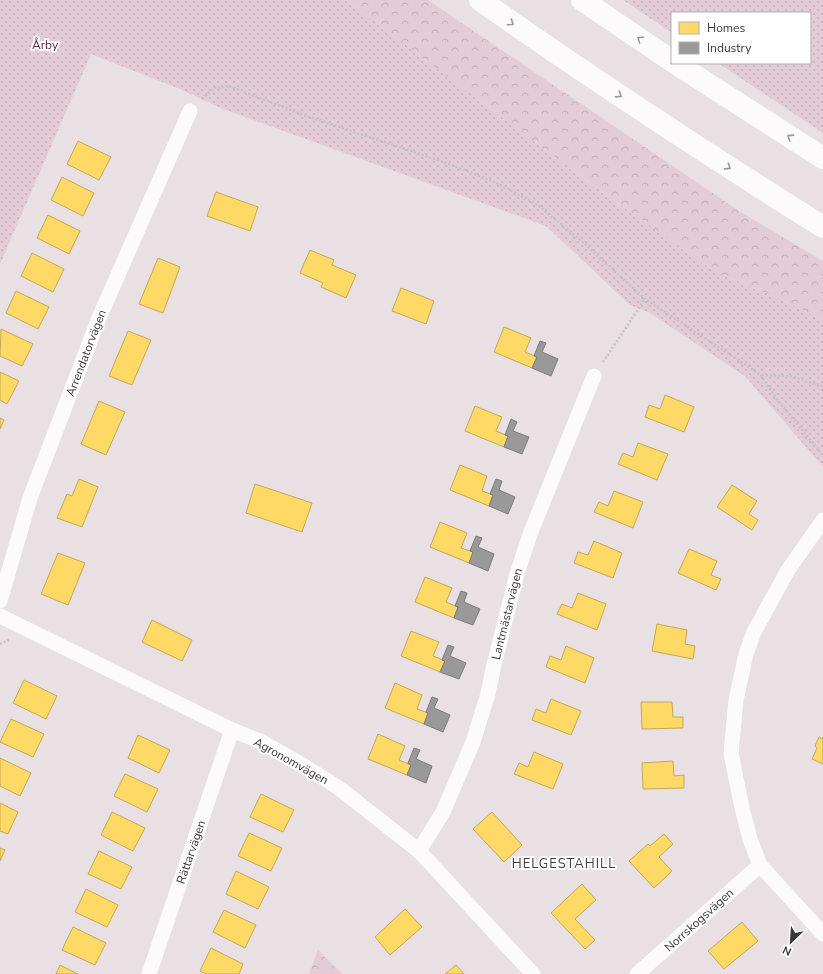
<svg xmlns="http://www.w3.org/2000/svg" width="823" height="974" viewBox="0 0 823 974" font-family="'Nunito Sans',sans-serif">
	<defs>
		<pattern id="green-dots" width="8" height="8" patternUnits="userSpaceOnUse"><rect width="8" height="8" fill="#e4ccd6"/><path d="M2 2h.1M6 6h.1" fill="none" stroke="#c4b0b8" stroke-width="1.8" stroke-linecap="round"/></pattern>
		<pattern id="forest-crowns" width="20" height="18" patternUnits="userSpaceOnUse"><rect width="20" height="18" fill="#e4ccd6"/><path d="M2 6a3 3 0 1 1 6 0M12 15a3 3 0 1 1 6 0" fill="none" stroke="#c4b0b8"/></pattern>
	</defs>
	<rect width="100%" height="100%" fill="#e8e0e3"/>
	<g fill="url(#green-dots)">
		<polygon points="0,0 346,0 595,187 713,270 791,304 823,320 823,467 745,376 650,313 630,305 546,226 223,109 180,89 91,54 0,264"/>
		<polygon points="623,0 823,0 823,133 718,63 810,63 810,13 672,13 672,33"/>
	</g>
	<g fill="url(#forest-crowns)">
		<polygon points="346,0 428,0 739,211 823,261 823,320 791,304 713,270 595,187"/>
		<polygon points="318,950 342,974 309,974"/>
	</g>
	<g fill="#ffd966" stroke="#c4a858">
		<polygon points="78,141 111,157 99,180 67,164"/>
		<polygon points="62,177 94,193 83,216 51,200"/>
		<polygon points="216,192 258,207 250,231 207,216"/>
		<polygon points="48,215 80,231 69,254 37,238"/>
		<polygon points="310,250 334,260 332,265 356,275 346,298 321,287 323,283 300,273"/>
		<polygon points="32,253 64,269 53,292 21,276"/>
		<polygon points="158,258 180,267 163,313 139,304"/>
		<polygon points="401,288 434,301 426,324 392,311"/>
		<polygon points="16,291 49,307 38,329 6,313"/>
		<polygon points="504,327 531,338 525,352 537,357 532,368 494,352"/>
		<polygon points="1,329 33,344 22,366 0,356"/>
		<polygon points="128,331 151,340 132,385 109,376"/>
		<polygon points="0,372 19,381 7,404 0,400"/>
		<polygon points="665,395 694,407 684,432 645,417 649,405 660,409"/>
		<polygon points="99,401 125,412 106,455 81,444"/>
		<polygon points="475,406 502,417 496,431 508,436 504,447 465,431"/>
		<polygon points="0,418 4,420 0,429"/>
		<polygon points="638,443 668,454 657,480 618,464 623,453 633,457"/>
		<polygon points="460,465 487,476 482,491 493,495 489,506 450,490"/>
		<polygon points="79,479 98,487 82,527 57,518 67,494 72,496"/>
		<polygon points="255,484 312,503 302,532 246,513"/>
		<polygon points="732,485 757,501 749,514 758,520 752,530 717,507"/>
		<polygon points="614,491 643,502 633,528 594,512 599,502 608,506"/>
		<polygon points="440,522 467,533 461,548 473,552 469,563 430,547"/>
		<polygon points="594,541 622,553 613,578 574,563 578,552 588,555"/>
		<polygon points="689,549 717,561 711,575 721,579 716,590 678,573"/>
		<polygon points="58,553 85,563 68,605 41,594"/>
		<polygon points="425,577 452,588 446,602 458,607 454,618 415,602"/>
		<polygon points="578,593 606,604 597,630 557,614 562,604 572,608"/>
		<polygon points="152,620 192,640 182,661 142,642"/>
		<polygon points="657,624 687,630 685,644 695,646 693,659 652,651"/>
		<polygon points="411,631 439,642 433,656 445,661 440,672 401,656"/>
		<polygon points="566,646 594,658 585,683 546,667 550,656 561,660"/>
		<polygon points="24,680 57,696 46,719 13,703"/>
		<polygon points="395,683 422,695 417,709 428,713 424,724 385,708"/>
		<polygon points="551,699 581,711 571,735 532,720 536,709 546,713"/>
		<polygon points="641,702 672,702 673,717 683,717 683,728 642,729"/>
		<polygon points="11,719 44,734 33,757 0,742"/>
		<polygon points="378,734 405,746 399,760 411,765 407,775 368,759"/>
		<polygon points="138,735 170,750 159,773 128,758"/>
		<polygon points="819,737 822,739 823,737 823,764 812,759 817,748 815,746"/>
		<polygon points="534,752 563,764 553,789 514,774 519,763 528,767"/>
		<polygon points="0,758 31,773 20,796 0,786"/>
		<polygon points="673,761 674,776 684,775 684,788 643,789 642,763"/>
		<polygon points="125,774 158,789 147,812 114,796"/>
		<polygon points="261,794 294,810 283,832 250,817"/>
		<polygon points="0,803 18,812 8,834 0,831"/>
		<polygon points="112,812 145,828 133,851 101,835"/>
		<polygon points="492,812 522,845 504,862 473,829"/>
		<polygon points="249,833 282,848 271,871 238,856"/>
		<polygon points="664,834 673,844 659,857 672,871 654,888 629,861 648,844 650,846"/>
		<polygon points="0,848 5,850 0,861"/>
		<polygon points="99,851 132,867 121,889 88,874"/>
		<polygon points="236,871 269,887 258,909 226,894"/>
		<polygon points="582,884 596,900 575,919 595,940 585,949 551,913"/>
		<polygon points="86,889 118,905 107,927 75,912"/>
		<polygon points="405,909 422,927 390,955 375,937"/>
		<polygon points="224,910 256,925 245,948 213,932"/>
		<polygon points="742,922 758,941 724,969 708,951"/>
		<polygon points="73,927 106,943 95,965 62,950"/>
		<polygon points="211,948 243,964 239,974 206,974 200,971"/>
		<polygon points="60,965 78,974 56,974"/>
		<polygon points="456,965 464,974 445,974"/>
	</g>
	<g fill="#999" stroke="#7d7b7c">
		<polygon points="540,341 546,343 542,352 558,359 551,376 532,368 537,357 534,356"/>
		<polygon points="511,419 517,422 513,431 529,437 522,454 504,447 508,436 505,435"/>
		<polygon points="496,479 502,481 499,490 515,497 508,514 489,506 493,495 490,494"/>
		<polygon points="476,536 482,538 478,547 494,554 488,571 469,563 473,552 470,551"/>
		<polygon points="461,591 467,593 464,602 480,609 473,625 454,618 458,607 455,606"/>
		<polygon points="448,645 454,647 450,656 466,663 459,679 440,672 445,661 442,660"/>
		<polygon points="432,697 438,699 434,708 450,715 443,732 424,724 428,713 426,712"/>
		<polygon points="414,748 420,750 416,759 432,766 426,783 407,775 411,765 408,763"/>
	</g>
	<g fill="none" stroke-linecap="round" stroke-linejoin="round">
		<g stroke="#c5c3c3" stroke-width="2.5" stroke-dasharray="2 2" stroke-linecap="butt">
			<polyline points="202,99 214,88 229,86 301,114 444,162 497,183 539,206 585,244 645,299 761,375 778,401 823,455"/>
			<polyline points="603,362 645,299"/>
			<polyline points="762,375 790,376 823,386"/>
			<polyline points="0,644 9,640"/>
		</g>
		<g stroke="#fcfafb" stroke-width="15">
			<polyline points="823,520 788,570 754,632 746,654 736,700 731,753 742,808 750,839 760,865 823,934"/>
			<polyline points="0,601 30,498 99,318 190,111"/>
			<polyline points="0,616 232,730 262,742 301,764 339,788 419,851 533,974"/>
			<polyline points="419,851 443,812 473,742 487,697 495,661 517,574 530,534 594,376"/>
			<polyline points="149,974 232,730"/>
			<polyline points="637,974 760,865"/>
		</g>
		<g stroke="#fcfafb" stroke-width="22">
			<path d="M 480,0 C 592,79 707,154 823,227"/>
			<polyline points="582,0 672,61"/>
			<polyline points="675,63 823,158"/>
		</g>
	</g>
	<defs><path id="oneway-chevron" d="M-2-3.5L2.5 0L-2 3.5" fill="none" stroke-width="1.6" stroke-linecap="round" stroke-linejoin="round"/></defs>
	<g stroke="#9c989a">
		<use href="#oneway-chevron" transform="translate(511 23) rotate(35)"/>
		<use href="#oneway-chevron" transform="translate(640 39) rotate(-146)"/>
		<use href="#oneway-chevron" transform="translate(619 95) rotate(33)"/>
		<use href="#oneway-chevron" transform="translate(790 137) rotate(-147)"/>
		<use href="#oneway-chevron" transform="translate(728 167) rotate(33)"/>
	</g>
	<g text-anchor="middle" stroke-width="4" stroke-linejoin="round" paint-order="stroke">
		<g font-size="12" fill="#602a44" stroke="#fff">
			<text x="45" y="49">Årby</text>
		</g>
		<g font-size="12" fill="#3c3638" stroke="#fff">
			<text transform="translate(86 353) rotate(-69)" y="4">Arrendatorvägen</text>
			<text transform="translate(507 614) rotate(-76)" y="4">Lantmästarvägen</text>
			<text transform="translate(291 761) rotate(29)" y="4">Agronomvägen</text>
			<text transform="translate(191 852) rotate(-71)" y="4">Rättarvägen</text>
			<text transform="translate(699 920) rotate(-42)" y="4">Norrskogsvägen</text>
		</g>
		<g font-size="13" letter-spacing="1" fill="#483b40" stroke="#fff">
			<text x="564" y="868">HELGESTAHILL</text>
		</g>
	</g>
	<rect x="671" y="12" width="140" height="52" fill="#ffffff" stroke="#b1afaf"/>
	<rect x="679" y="22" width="20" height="12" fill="#ffd966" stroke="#b1afaf"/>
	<text x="707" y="32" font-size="12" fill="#3c3638">Homes</text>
	<rect x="679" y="42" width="20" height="12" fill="#999999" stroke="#b1afaf"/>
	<text x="707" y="52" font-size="12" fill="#3c3638">Industry</text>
	<g transform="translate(791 942) rotate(205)" stroke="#ffffff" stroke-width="3" paint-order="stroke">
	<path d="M0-3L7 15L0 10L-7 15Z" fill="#3c3638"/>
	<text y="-6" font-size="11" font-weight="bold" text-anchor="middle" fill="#3c3638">N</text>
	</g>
</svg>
